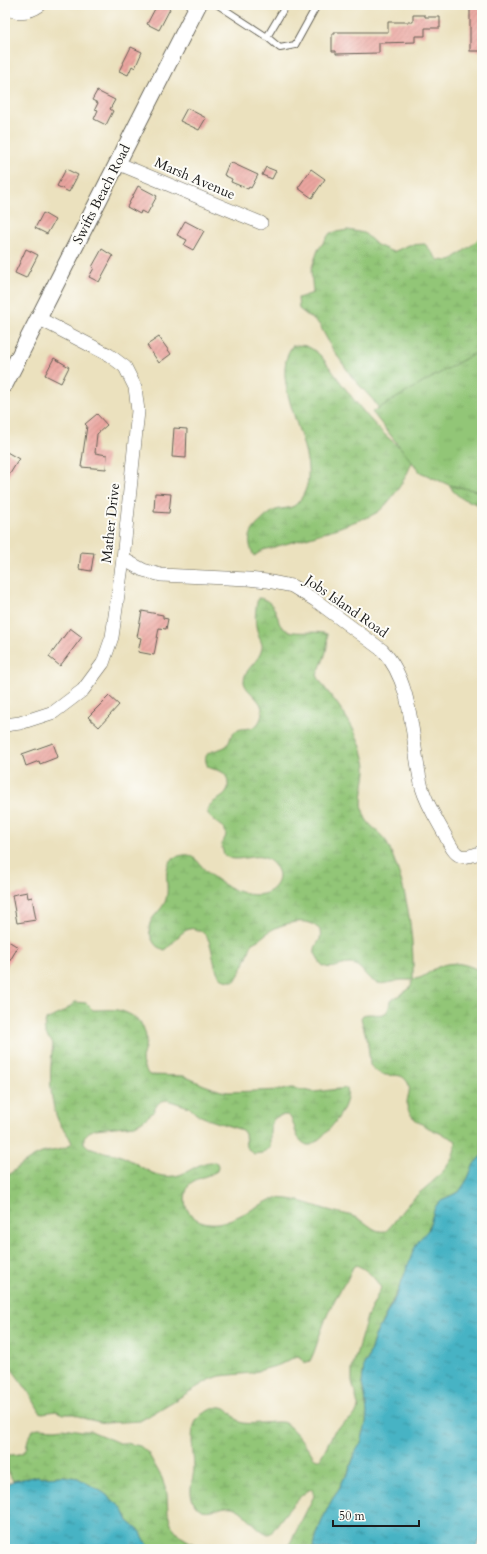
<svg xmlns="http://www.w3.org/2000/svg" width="487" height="1554" viewBox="0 0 487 1554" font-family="Cardo,serif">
	<defs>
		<pattern id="wetland-marsh" width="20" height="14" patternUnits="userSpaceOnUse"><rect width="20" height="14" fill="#92c677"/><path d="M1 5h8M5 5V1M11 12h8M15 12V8" fill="none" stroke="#7daa66"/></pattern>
		<pattern id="park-tufts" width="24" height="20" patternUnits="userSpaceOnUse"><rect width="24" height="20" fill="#92c677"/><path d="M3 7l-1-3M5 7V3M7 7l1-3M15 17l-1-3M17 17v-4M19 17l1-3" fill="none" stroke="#7daa66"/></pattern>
		<pattern id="water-ripples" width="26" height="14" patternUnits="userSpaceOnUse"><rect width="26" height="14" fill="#47b3c4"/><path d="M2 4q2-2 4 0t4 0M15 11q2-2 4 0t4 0" fill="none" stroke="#3a919e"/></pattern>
		<pattern id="building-hatch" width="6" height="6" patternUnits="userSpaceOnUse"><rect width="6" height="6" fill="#eba6a0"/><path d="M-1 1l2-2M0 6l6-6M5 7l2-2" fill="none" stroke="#c98e89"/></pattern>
	</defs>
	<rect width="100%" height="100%" fill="#fdfcf7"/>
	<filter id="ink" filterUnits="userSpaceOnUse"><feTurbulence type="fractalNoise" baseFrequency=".025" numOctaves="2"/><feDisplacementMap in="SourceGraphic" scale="8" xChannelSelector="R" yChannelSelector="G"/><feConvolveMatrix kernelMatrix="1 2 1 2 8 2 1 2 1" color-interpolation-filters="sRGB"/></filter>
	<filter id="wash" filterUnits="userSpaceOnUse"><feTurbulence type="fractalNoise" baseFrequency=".012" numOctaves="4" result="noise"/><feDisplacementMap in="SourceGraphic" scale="16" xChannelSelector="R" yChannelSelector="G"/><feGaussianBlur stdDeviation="0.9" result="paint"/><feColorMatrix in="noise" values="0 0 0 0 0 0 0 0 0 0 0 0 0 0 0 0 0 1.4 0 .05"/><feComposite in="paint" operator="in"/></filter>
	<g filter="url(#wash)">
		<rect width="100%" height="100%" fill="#ebe1be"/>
		<g fill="url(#wetland-marsh)" stroke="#57714a">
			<path d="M 348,230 L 364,233 L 377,245 L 393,252 L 409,245 L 425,244 L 438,260 L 450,261 L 472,245 L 482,235 L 482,506 L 461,498 L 453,491 L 448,482 L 412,460 C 410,473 391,502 379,511 C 371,517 361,519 351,523 C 322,534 293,542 263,550 L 254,556 C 246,540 249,532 261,521 C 265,517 271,512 276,510 C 282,508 289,509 294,506 C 302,500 307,489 308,479 C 312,439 268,381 292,346 C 305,343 312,348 321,356 C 342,383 378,438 408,451 L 373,400 L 352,377 L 332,348 L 319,324 L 299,309 L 298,298 L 313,293 L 311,270 L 318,250 L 330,233 Z"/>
			<path d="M 258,598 C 267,598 275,607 277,615 C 279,620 278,623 282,627 C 292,637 314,629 327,634 C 329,651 323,660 317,675 C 322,686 331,695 338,705 C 348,719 357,734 362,750 C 363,755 365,760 366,765 C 367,783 357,801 366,819 C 371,827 382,835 386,841 C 407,884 414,933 413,979 C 422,979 426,974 433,970 C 449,959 466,963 482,972 L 482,1155 L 474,1164 L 467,1180 L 459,1192 L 441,1200 L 435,1207 L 428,1230 L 375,1336 L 367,1361 L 364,1365 L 362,1384 L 365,1396 L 367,1413 L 366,1424 L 361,1443 L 356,1451 L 347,1475 L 341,1482 C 341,1487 337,1491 334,1496 C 326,1511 315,1533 314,1549 L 287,1549 L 314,1496 L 312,1489 C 300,1492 279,1522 271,1533 L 268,1534 C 255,1529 244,1509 232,1507 C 220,1505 204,1518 195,1504 C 187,1493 193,1481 194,1469 C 194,1449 184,1419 210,1410 C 213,1409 218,1406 222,1407 C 231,1408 234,1421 243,1423 C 253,1425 280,1420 285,1423 C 294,1430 301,1439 308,1448 C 310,1450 312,1456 315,1458 C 316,1459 319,1459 320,1459 L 335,1430 L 353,1417 L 359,1409 L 352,1381 L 352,1369 L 367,1317 L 381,1288 C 375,1278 367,1269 356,1265 L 353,1267 L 346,1282 L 344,1284 C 336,1297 328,1311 323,1326 C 318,1338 316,1350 310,1361 L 304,1363 L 300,1357 L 297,1356 L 279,1365 L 251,1373 L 220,1376 L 209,1380 L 140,1421 L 105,1423 L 86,1419 L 74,1414 L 64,1414 L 57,1411 L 42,1413 L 40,1412 L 28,1391 L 5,1360 L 5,1177 C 17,1169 28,1158 42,1153 C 51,1150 65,1151 72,1143 C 69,1134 61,1128 58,1120 C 48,1096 50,1068 53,1043 C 46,1036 42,1031 46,1020 L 65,1011 L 75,1002 L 86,1003 L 93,1010 C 100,1010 110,1009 117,1010 C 133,1013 147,1024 146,1041 C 144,1058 137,1059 149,1075 L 184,1076 L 204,1085 L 221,1091 L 229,1092 L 282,1090 L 292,1088 L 314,1092 L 347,1088 C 351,1108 327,1135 311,1145 L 307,1145 C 291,1137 298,1124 288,1115 C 265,1114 271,1134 270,1148 L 262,1153 L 254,1154 L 246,1147 L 245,1134 L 242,1130 L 210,1120 L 196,1114 L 189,1107 L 167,1100 L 161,1101 L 155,1107 L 154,1111 L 144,1120 L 135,1125 L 95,1129 L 89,1132 L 84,1137 L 84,1143 C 93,1154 109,1151 121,1156 C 140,1163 151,1179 174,1176 C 188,1175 202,1158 217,1163 L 218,1166 L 217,1171 C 210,1176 199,1177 192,1182 C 188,1185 187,1189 186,1193 C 181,1214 199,1225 218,1223 C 235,1220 256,1207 272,1199 C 294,1196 312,1206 332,1211 C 342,1214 350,1214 359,1219 C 369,1224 374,1233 386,1231 C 395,1223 400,1212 408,1204 C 426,1184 454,1172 456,1141 C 442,1132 410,1125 407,1106 C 406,1096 414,1088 405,1079 C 397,1070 385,1083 370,1065 L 368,1044 L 361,1018 L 363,1015 C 375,1011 388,1022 390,1001 L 409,989 L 413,980 C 409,980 405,980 401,980 C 388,982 381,988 369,978 C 364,974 362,968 355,965 C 343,960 328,976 319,961 C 318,958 316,955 315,953 C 314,946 318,944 320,939 C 321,936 320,932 320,930 C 317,927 313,924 310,923 C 299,919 279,925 270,931 C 264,935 260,940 252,943 C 247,957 243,969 235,981 C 204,984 221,937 198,930 C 195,929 192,928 189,929 C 178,933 174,944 165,950 C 158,948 155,946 152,939 C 142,918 162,914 166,899 C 171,884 157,858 184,855 C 194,853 199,864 205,870 C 219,884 251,903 270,891 C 275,888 279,882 279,876 C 279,872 277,868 274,865 C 259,846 239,867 224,855 L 221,844 C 237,825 209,826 207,810 C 211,798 230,800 228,783 C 228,779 226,775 222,772 C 218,769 212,770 208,767 C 198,747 222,753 228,744 C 231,738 231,732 238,730 C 245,727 254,731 259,722 C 271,701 246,695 244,682 C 243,669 260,662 262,648 C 263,643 259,639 258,634 C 254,623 255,609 258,598 Z"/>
			<path d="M 38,1428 L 56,1429 L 63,1428 L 82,1431 L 91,1431 L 119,1443 L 126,1443 L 140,1446 L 148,1453 L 162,1478 L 167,1494 L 168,1514 L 172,1526 L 180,1536 L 202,1549 L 151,1549 L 143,1538 L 141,1532 L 128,1521 L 122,1508 L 104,1493 L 78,1478 L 63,1476 L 41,1477 L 38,1476 L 13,1481 L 8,1471 L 7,1455 C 34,1455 22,1447 32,1430 Z"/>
		</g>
		<polygon fill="url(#park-tufts)" stroke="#57714a" points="482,349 482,492 449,485 420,472 372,412"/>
		<g fill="url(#water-ripples)" stroke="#326870">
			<path d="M 482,1155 L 482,1532 L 477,1549 L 314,1549 C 315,1533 326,1511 334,1496 C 337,1491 341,1488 341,1482 L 348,1474 L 356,1451 L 361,1443 L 366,1424 L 367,1413 L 365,1396 L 362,1384 L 364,1365 L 367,1361 L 375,1336 L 397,1294 L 414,1249 L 419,1240 L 428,1230 L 435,1207 L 441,1200 L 459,1192 L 467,1180 L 474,1164 Z"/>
			<polygon points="38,1476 41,1477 63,1476 78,1478 104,1493 122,1508 128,1521 141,1532 143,1538 151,1549 5,1549 5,1485 13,1481"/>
		</g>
		<g id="blocks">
			<g fill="url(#building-hatch)">
				<polygon points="157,5 163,5 170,9 159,30 147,24"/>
				<rect x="470" y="5" width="12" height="46"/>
				<polygon points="413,15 425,15 425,17 440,17 440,28 425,28 425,36 415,36 415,42 379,43 379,53 336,54 336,51 332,51 332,34 335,34 335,32 388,32 388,22 413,22"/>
				<polygon points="131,47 142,52 135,68 132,66 128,75 119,71"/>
				<polygon points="97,91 115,100 110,109 113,111 106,125 94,119 98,110 95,109 98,103 92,100"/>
				<polygon points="187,108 206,118 199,130 180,121"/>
				<polygon points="229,163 231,164 232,163 258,175 251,188 249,187 248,189 231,182 232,179 224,175"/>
				<polygon points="266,167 276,171 272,179 262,175"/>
				<polygon points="66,169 78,175 69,192 57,186"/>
				<polygon points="311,169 325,179 312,198 298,188"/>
				<polygon points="138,186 157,196 147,214 141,211 140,214 127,207"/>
				<polygon points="43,213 55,220 47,234 35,228"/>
				<polygon points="185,221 204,231 193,250 184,245 187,240 177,235"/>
				<polygon points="26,249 38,255 26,278 15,273"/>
				<polygon points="102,249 113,256 99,282 89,277 94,268 92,267"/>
				<polygon points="159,337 171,354 159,363 147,345"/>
				<polygon points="54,358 69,367 61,383 45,375"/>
				<polygon points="97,414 107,425 97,434 95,453 107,455 106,469 81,467 87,426 85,424"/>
				<polygon points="174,428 187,429 186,458 172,457"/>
				<polygon points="5,451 19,459 5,482"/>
				<polygon points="155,493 171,494 169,513 154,512"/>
				<polygon points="81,552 94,553 91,571 79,569"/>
				<polygon points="142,611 163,615 163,618 168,619 166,629 159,628 154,655 138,652 141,638 137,637"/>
				<polygon points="70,628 82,637 60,666 49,657"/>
				<polygon points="109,696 119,705 99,727 88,717"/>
				<polygon points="53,743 58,757 40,764 39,761 26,766 22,754"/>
				<polygon points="27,892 28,898 32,897 36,920 17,923 12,895"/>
				<polygon points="5,939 18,947 5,969"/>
			</g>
		</g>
	</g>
	<g filter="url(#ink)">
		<use href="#blocks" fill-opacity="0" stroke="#646155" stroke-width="1"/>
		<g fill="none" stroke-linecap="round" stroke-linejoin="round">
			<defs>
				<g id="service">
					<polyline points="218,5 267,37 286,5"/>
					<polyline points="267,37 280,48 295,45 317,5"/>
				</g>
				<g id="minor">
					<path d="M 5,8 C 18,14 29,13 40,5"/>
					<polyline points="117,163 261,223"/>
					<path d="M 123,559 L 143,570 L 161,575 L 248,579 L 267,581 L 292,586 L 315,600 L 382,650 C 415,684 411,745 422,788 C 427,805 437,820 445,835 C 449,842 453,854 461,856 C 468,858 476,854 482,852"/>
					<polyline points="5,725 20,723 54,712 83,690 103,663 112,637 123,559 138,411 135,387 125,367 109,355 38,318"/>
				</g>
				<polyline id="tertiary" points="5,384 198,5"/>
			</defs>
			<use href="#service" stroke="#646155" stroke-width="8"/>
			<use href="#minor" stroke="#646155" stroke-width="14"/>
			<use href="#tertiary" stroke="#646155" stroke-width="18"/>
			<use href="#service" stroke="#fff" stroke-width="6"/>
			<use href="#minor" stroke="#fff" stroke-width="13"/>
			<use href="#tertiary" stroke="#fff" stroke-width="16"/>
		</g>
	</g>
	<g text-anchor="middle" stroke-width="4" stroke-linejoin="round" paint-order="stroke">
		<g font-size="14" fill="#1c1c1c" stroke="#fdfcf7">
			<text transform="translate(195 178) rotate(23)" y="5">Marsh Avenue</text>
			<text transform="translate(101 194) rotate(-63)" y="5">Swifts Beach Road</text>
			<text transform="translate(110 523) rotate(-84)" y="5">Mather Drive</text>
			<text transform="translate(347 606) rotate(35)" y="5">Jobs Island Road</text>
		</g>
	</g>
	<rect width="487" height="1554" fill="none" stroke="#fdfcf7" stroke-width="20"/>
	<path d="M333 1520v6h86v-6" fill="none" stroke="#1c1c1c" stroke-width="2"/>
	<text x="339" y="1520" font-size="12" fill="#1c1c1c" stroke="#fdfcf7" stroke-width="3" paint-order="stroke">50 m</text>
</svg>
